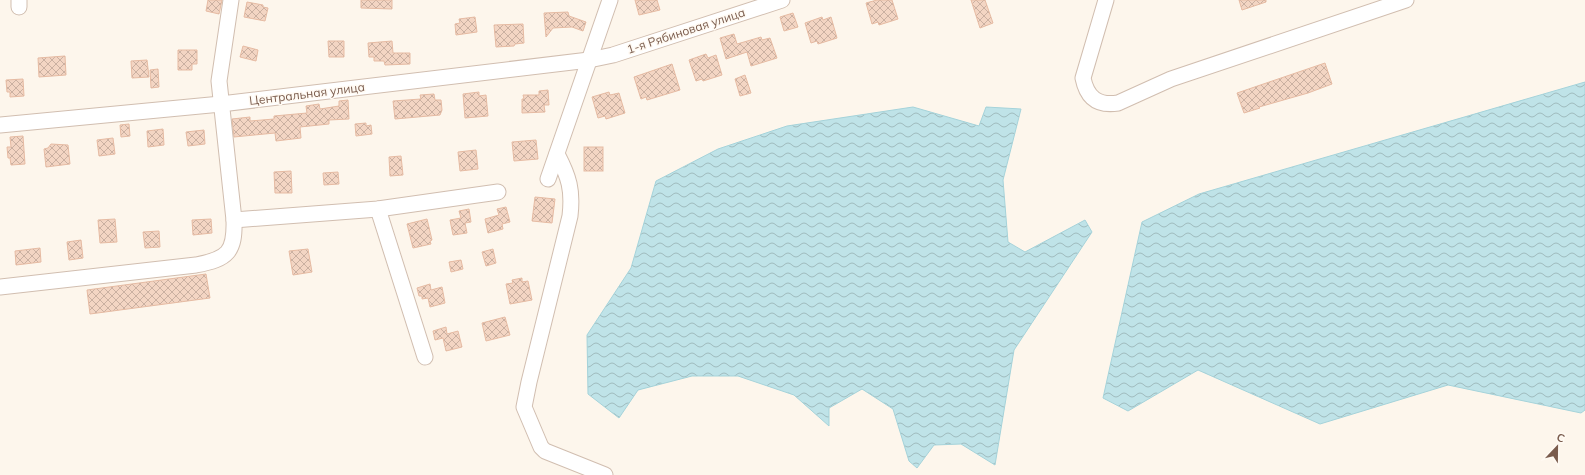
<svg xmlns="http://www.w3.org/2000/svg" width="1585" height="475" viewBox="0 0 1585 475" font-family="Mulish,sans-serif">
	<defs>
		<pattern id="water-waves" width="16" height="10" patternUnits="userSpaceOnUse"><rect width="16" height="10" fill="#bfe3e8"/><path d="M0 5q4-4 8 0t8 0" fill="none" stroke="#a0bbbe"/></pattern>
		<pattern id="building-cross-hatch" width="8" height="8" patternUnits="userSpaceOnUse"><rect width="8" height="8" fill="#f3d5c3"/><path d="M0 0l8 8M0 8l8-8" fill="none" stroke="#cab0a1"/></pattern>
	</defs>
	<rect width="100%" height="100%" fill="#fdf6ec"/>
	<g fill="url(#water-waves)" stroke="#a5d3da">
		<polygon points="1585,82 1585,410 1581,413 1448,385 1320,424 1198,370 1128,411 1103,398 1142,222 1199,194"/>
		<polygon points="913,107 979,126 986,107 1021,109 1003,180 1008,242 1025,252 1085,220 1092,232 1014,350 995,465 961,444 934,445 917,468 909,461 893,409 862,389 829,408 829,426 794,395 738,376 692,376 638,390 619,418 588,394 587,335 631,268 656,181 718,149 787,126"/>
	</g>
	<g fill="url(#building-cross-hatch)" stroke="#e6bba3">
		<polygon points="208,0 222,0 219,14 206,11"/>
		<polygon points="361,0 392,0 392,9 361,8"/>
		<polygon points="635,0 657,0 660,10 639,15"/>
		<polygon points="877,0 892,0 898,19 879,25 878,22 872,24 866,3"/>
		<polygon points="971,0 985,0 993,23 980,28"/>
		<polygon points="1239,0 1266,0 1266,2 1242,10"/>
		<polygon points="247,2 263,5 263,7 268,8 265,21 244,17"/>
		<polygon points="568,12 569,16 586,22 583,31 572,27 553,28 546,37 544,13"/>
		<polygon points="793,13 798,27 784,31 780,17"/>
		<polygon points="475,17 477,32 456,35 455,24 460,23 459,19"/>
		<polygon points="822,17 823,20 831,17 837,38 818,44 817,41 811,43 805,23"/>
		<polygon points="523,24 524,43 515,44 514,46 496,47 494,25"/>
		<polygon points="734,34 737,44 761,37 762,40 770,38 777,58 751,66 747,52 726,59 720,38"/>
		<polygon points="328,41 344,41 344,57 329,57"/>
		<polygon points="392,41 393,53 410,53 410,64 385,65 384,61 374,61 374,57 369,57 368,43"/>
		<polygon points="243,46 258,50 256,61 240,57"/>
		<polygon points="178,50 197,50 197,64 192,64 192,70 178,70"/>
		<polygon points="706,54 708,58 716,55 722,75 703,81 702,79 696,81 689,60"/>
		<polygon points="65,56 66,75 39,77 38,58"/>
		<polygon points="147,60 149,77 132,78 131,61"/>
		<polygon points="1325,63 1332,84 1308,93 1259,107 1260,108 1244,113 1237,93"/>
		<polygon points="672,64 680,90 647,100 646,97 641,99 634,77"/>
		<polygon points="158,69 159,87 151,88 150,70"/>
		<polygon points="745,75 751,93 740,96 735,79"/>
		<polygon points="23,79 24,96 10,97 10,92 7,92 6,80"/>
		<polygon points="548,90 549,105 544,105 545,112 522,113 522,99 524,99 523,95 539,95 539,91"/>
		<polygon points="479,92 479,96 486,95 488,116 465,118 463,94"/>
		<polygon points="609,92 610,95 619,93 625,113 606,119 605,116 598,118 592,97"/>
		<polygon points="434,94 435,100 441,100 442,110 440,115 395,119 393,101 421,99 420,95"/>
		<polygon points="348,100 349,119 329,120 329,124 300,127 301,138 276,141 275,133 234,137 232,119 250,117 250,121 274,119 274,116 307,113 306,106 319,104 320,109 339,106 339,101"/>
		<polygon points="366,123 366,126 371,125 372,134 356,136 355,124"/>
		<polygon points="129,124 130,136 121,137 120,125"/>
		<polygon points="163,129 164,145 148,147 147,131"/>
		<polygon points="204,130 205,144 188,146 186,132"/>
		<polygon points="23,136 25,164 11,165 10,158 8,158 7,147 11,147 10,137"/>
		<polygon points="113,138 115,154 99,156 97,140"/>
		<polygon points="536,140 538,159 514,161 512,142"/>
		<polygon points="51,144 68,145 70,164 46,167 44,149 48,148"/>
		<rect x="584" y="147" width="19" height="24"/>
		<polygon points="476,150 478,169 460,171 458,152"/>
		<polygon points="401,156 403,175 390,176 389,157"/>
		<polygon points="291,171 292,193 275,193 274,172"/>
		<polygon points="338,172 339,184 324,185 323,173"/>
		<polygon points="535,197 555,199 552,223 532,221"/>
		<polygon points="506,207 510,222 502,224 503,229 488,233 485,219 499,215 497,209"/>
		<polygon points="469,209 471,222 465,223 467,233 453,235 450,220 461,218 459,211"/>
		<polygon points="115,219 117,242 100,243 98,220"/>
		<polygon points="211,219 212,233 193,235 192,220"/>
		<polygon points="427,219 432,240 430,241 431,244 413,248 407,224"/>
		<polygon points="159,231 160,247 145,248 143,232"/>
		<polygon points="81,240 83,258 69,260 67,242"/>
		<polygon points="40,248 41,262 16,265 15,251"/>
		<polygon points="308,249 312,272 293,275 289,251"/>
		<polygon points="493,249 496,263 486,266 482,252"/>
		<polygon points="461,260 463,269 451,272 449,262"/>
		<polygon points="206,274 210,298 90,314 87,290"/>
		<polygon points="522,278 522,282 528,281 532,300 510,304 506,284 513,283 512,280"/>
		<polygon points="430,284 431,290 442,287 445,303 430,307 428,298 422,299 422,296 419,296 417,288"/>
		<polygon points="505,317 510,335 486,341 482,323"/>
		<polygon points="446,327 447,334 458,331 462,347 446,351 443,338 435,340 433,331"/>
	</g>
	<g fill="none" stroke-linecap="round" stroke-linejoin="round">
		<defs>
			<g id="minor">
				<polyline points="19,0 19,7"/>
				<path d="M 1106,0 L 1083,78 C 1087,98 1098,106 1118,103 L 1171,79 L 1406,0"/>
				<polyline points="0,125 221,104 589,60 613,55 782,0"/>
				<path d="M 557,154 C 569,177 573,190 570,216 L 529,382 L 524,407 L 541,447 L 545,451 L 605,475"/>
				<polyline points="548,179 610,0"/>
				<polyline points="378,209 425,357"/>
				<polyline points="234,220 378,209 498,192"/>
				<path d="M 0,287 L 196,265 C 228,259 235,252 234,220 L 219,81 L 231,0"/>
			</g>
		</defs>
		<use href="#minor" stroke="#d1beb0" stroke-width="17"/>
		<use href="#minor" stroke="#fff" stroke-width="15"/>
	</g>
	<g text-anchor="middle" stroke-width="3" stroke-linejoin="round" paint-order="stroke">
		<g font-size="12" fill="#7a5c4d" stroke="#fffaf3">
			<text transform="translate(686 31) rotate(-18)" y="4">1-я Рябиновая улица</text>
			<text transform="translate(307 94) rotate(-7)" y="4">Центральная улица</text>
		</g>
	</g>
	<g transform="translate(1557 447) rotate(22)" stroke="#fffaf3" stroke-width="3" paint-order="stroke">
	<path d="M0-3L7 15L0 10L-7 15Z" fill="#7a5c4d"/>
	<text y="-6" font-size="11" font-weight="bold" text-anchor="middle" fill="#7a5c4d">С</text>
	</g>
</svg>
